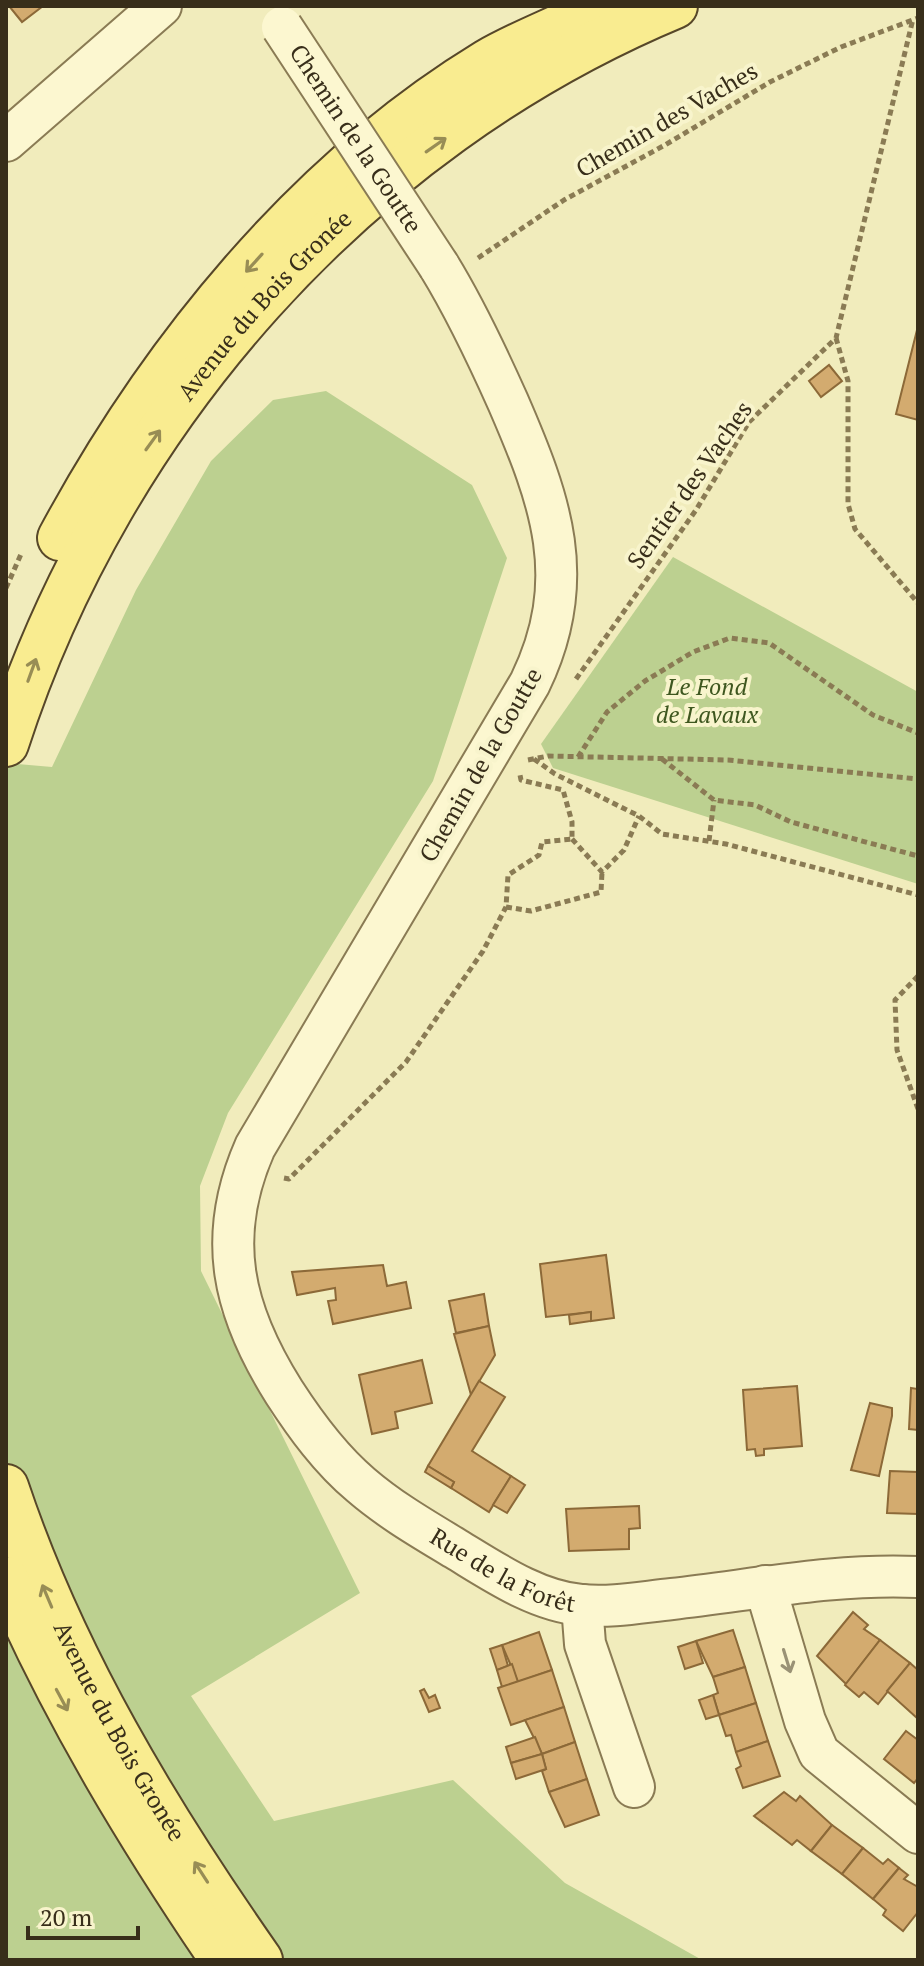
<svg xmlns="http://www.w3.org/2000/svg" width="924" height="1966" viewBox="0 0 924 1966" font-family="'PT Serif',serif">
	<rect width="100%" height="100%" fill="#f1ecbc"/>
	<g fill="#bcd090">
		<polygon points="326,391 472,485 507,558 433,781 228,1113 200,1186 201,1271 360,1593 191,1696 274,1821 453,1780 565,1883 702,1960 6,1960 6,763 52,767 136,590 211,461 273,400"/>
		<polygon points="673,557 918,692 918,884 553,768 541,744"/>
	</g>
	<g fill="#d3ab6f" stroke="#8c6938" stroke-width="2">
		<polygon points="9,6 43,6 22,22"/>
		<polygon points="918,326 918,420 896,414"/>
		<polygon points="829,365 842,381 821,397 809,381"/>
		<polygon points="606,1255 614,1318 591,1321 591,1312 546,1317 540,1264"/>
		<polygon points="383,1265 387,1286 406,1282 411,1308 333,1324 328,1301 336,1300 335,1288 297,1295 292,1272"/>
		<polygon points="484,1294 489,1326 456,1333 449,1301"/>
		<polygon points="591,1312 591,1321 570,1324 569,1315"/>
		<polygon points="489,1326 495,1355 471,1395 454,1334"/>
		<polygon points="422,1360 432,1403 395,1412 398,1428 372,1434 359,1375"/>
		<polygon points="479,1381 505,1397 472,1451 511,1476 489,1512 451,1488 454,1482 428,1466"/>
		<polygon points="797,1386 802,1446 764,1449 764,1455 756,1456 755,1449 747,1450 743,1390"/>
		<polygon points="911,1388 918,1389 918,1430 909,1429"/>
		<polygon points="870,1403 892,1408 892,1416 879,1476 851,1470"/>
		<polygon points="428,1466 454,1482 451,1488 425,1472"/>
		<polygon points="890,1471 918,1472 918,1514 887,1513"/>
		<polygon points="511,1476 525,1485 507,1513 493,1505"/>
		<polygon points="639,1506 640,1528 629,1529 629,1549 569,1551 566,1509"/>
		<polygon points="853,1612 868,1625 864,1629 880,1640 846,1684 817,1656"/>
		<polygon points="733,1630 745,1667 713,1677 696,1641"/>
		<polygon points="539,1632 552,1670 518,1682 502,1645"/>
		<polygon points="880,1640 910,1663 878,1704 864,1692 859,1697 845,1685"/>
		<polygon points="696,1641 703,1663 685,1669 678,1647"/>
		<polygon points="502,1645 508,1666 497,1670 490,1649"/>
		<polygon points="910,1663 918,1670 917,1718 887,1691"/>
		<polygon points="512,1664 518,1682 502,1687 497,1670"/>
		<polygon points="745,1667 756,1703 719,1715 713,1695 718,1693 713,1677"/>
		<polygon points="552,1670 564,1707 511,1725 498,1688"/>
		<polygon points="424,1689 429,1698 435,1695 440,1708 429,1712 420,1691"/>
		<polygon points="713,1695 719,1715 706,1719 699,1700"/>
		<polygon points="756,1703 768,1741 736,1752 731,1735 726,1736 719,1715"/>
		<polygon points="564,1707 575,1742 542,1754 525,1720"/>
		<polygon points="906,1731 918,1740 918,1778 914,1783 884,1759"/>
		<polygon points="535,1737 542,1754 511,1763 506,1747"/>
		<polygon points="768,1741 780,1776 743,1788 736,1769 741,1766 736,1752"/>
		<polygon points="575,1742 587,1779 549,1792 542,1771 546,1769 542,1754"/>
		<polygon points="542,1754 546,1769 516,1779 511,1763"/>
		<polygon points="587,1779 599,1815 565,1827 549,1792"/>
		<polygon points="784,1792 796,1801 800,1796 832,1825 811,1851 797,1840 792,1845 754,1816"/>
		<polygon points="832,1825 863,1848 842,1874 811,1851"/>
		<polygon points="863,1848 883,1864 888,1859 899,1868 873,1899 842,1874"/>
		<polygon points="899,1868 908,1875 904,1879 918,1887 918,1912 903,1931 883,1915 886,1910 873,1899"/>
	</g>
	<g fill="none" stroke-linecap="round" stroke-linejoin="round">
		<defs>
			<g id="minor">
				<polyline points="6,141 161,6"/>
				<path id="s1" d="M 439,266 C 466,310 487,355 508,402 C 551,501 580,580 530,683 L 255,1147 C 215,1238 233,1311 284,1392 C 306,1426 330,1459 361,1485 C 390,1510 423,1529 456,1549 C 494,1572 536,1601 581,1605 C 611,1608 642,1602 672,1599 C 753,1590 836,1573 918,1577"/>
				<polyline points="765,1586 805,1721 819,1753 918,1833"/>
				<polyline points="582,1605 585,1644 634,1787"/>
			</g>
			<g id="major">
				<path d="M 60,538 C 160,352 305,173 487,62 C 521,42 561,28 596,9"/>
				<path id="s2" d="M 6,744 C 111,418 358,138 675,6"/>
				<path id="s3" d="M 6,1487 C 63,1658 157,1813 260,1960"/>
				<path d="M 6,1579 C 65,1714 140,1838 223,1960"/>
			</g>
		</defs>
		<use href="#minor" stroke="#8a7b54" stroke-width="44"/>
		<use href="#major" stroke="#574729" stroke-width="48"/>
		<g stroke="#8a7b54" stroke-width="5" stroke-dasharray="6 4" stroke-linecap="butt">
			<polyline points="478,258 564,200 665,145 770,82 841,47 918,18"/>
			<polyline points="836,338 848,381 848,504 855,529 918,603"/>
			<polyline points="6,588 22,552"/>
			<polyline points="576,679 696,510 749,422 836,338 913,19"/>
			<polyline points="578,757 607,712 645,681 693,652 730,638 769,643 873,715 918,733"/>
			<polyline points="534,759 555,774 639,816 662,834 726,844 918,895"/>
			<polyline points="662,759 714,800 755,805 791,822 918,856"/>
			<polyline points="528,760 548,756 728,760 918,779"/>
			<polyline points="572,839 602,872 624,850 639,816"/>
			<polyline points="709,841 714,800"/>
			<polyline points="506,907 531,911 601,892 602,872"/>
			<polyline points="918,976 895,1000 897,1050 918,1109"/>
			<polyline points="284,1178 289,1179 406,1062 483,951 506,907 508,875 539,855 542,842 572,839 572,822 563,790 521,780 520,775"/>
		</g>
		<use href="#minor" stroke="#fcf7d0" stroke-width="40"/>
		<use href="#major" stroke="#f9ec90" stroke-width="44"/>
		<defs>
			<g id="minor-bridge">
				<path id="s4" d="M 282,27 L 439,266"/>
			</g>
		</defs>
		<use href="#minor-bridge" stroke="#8a7b54" stroke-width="44" stroke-linecap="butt"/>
		<use href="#minor-bridge" stroke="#fcf7d0" stroke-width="40"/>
	</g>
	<defs><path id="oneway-shaft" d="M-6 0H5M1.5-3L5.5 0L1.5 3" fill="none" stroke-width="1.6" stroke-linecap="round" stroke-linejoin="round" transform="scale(2)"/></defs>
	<g stroke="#988d55">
		<use href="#oneway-shaft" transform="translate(436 145) rotate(-35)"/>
		<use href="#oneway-shaft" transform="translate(254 263) rotate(132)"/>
		<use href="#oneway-shaft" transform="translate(153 440) rotate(-54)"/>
		<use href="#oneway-shaft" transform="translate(32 670) rotate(-70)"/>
		<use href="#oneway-shaft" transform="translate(47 1596) rotate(-113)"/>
		<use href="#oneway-shaft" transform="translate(62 1700) rotate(62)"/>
		<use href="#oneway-shaft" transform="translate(201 1872) rotate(-123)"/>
	</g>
	<use stroke="#9a9275" href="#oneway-shaft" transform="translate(787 1661) rotate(73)"/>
	<g text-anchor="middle" stroke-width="8" stroke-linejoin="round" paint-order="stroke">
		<g font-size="24" fill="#382e1a" stroke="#f8f4cc">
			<text transform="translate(667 120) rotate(-30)" y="8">Chemin des Vaches</text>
			<text dy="8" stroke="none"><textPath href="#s4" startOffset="134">Chemin de la Goutte</textPath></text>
			<text dy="8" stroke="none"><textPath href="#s2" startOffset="514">Avenue du Bois Gronée</textPath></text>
			<text transform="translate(690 485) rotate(-55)" y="8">Sentier des Vaches</text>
			<text transform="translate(481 765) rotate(-60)" y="8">Chemin de la Goutte</text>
			<text dy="8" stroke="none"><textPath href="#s1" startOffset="1532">Rue de la Forêt</textPath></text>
			<text dy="8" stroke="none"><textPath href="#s3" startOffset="270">Avenue du Bois Gronée</textPath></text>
		</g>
		<g font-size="24" font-style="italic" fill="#3e571f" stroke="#f8f4cc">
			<text x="707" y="695">Le Fond<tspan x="707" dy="28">de Lavaux</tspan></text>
		</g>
	</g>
	<rect width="924" height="1966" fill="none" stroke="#382e1a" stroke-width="16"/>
	<path d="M28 1926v12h110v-12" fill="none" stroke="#382e1a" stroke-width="4"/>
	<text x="40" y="1926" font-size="24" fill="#382e1a" stroke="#f8f4cc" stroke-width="6" paint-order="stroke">20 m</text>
</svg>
